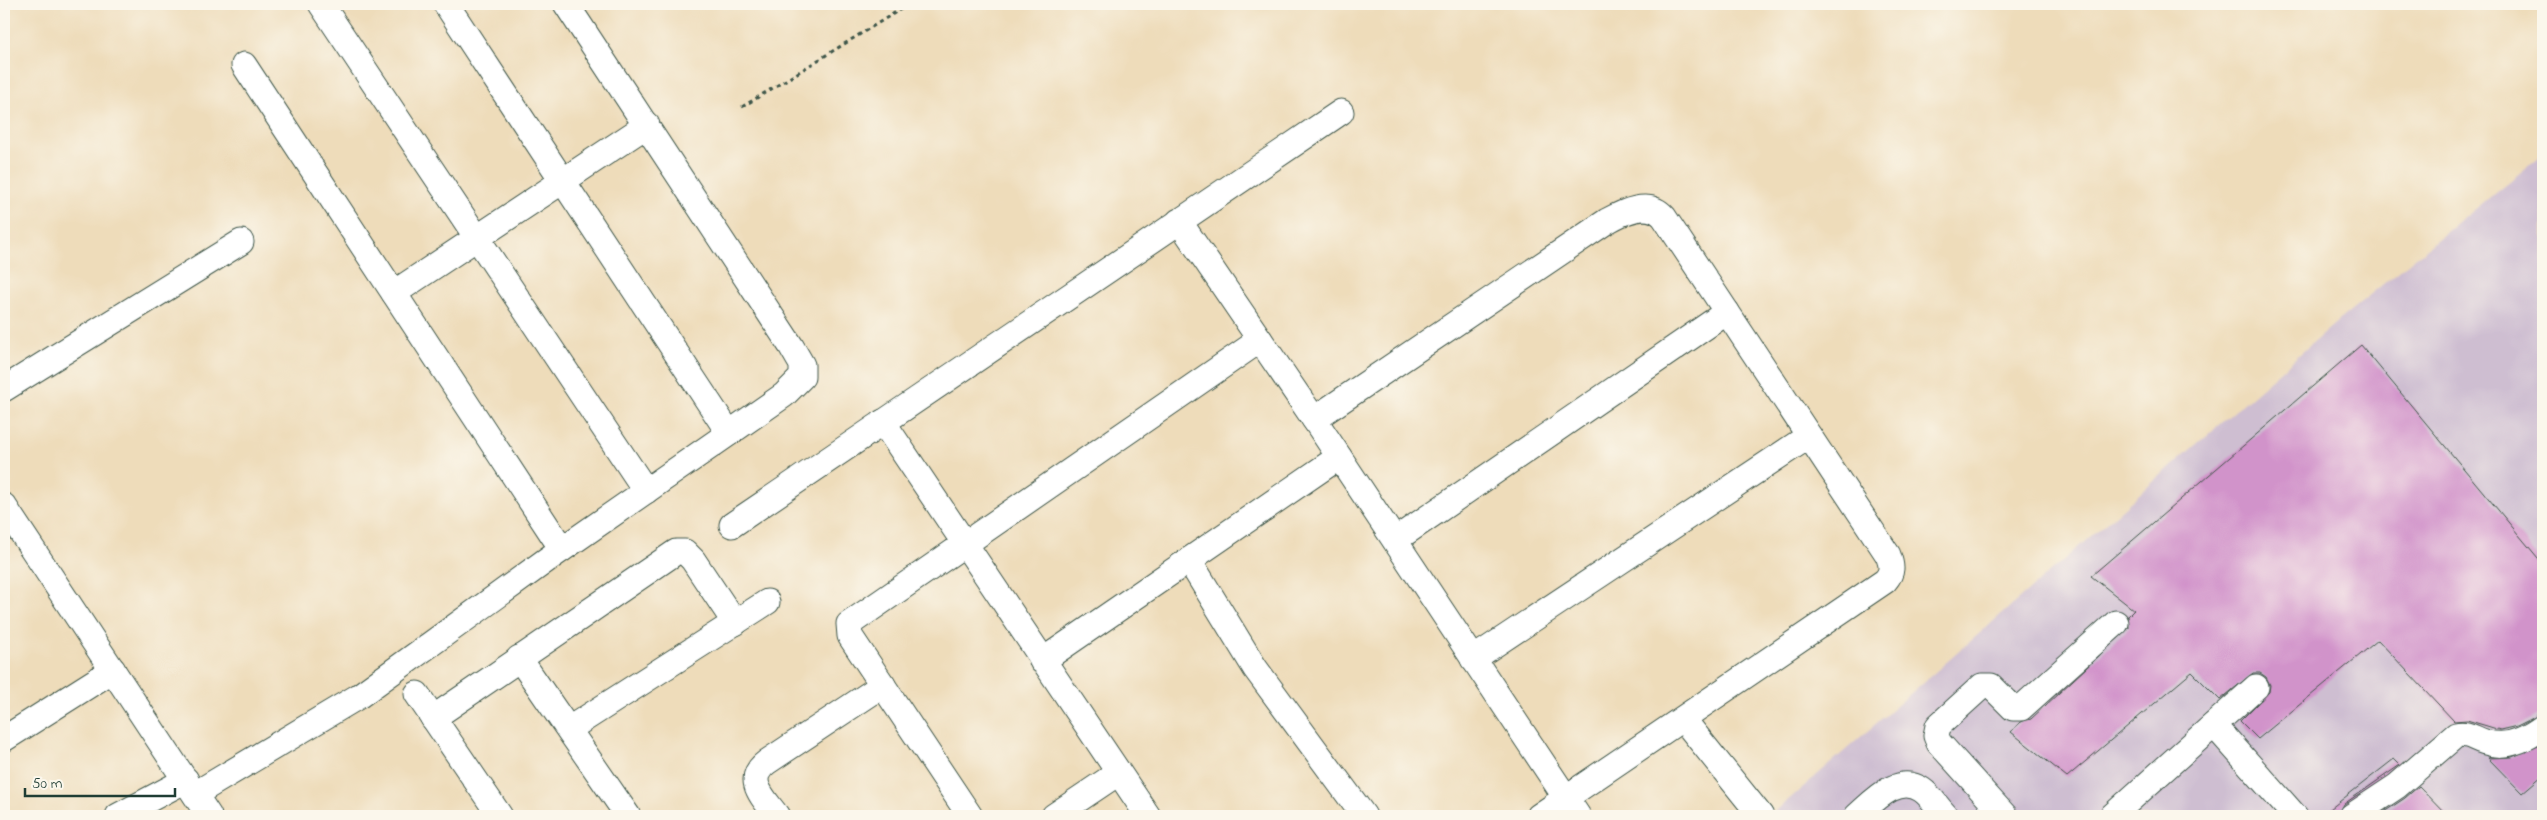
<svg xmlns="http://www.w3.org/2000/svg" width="2547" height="820" viewBox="0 0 2547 820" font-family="'Indie Flower',sans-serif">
	<rect width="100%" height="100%" fill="#fbf7ec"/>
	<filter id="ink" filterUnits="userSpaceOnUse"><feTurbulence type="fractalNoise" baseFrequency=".02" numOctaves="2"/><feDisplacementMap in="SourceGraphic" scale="10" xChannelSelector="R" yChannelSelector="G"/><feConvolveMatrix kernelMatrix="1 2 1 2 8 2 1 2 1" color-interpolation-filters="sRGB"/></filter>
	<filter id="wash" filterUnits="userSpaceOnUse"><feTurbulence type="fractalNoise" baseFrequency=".0096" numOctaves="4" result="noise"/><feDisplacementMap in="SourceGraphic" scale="20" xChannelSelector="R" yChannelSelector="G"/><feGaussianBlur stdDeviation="1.12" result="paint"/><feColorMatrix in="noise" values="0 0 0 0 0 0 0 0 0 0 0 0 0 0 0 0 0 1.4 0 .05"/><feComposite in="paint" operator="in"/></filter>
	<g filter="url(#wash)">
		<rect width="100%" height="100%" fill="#eedcba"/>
		<polygon fill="#cebed1" points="2543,154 2543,816 1770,816 2339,320"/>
		<g id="blocks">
			<g fill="#d193ca">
				<polygon points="2361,345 2543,564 2543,713 2517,726 2500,730 2467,720 2454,721 2378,640 2258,739 2240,721 2269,692 2270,685 2266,677 2260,673 2253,673 2220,700 2192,672 2067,777 2011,732 2020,722 2031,719 2129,628 2128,616 2134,610 2091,576"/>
				<polygon points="2543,744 2543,775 2522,793 2488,758 2512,757"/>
				<polygon points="2394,759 2400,765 2344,804 2338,816 2321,816"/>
				<polygon points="2419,786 2448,816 2378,816 2405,798"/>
			</g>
		</g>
	</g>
	<g filter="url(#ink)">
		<use href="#blocks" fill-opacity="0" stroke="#3e5548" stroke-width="1"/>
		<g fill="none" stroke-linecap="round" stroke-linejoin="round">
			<defs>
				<g id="minor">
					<polyline points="321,4 646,491"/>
					<polyline points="446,4 729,433"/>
					<polyline points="244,65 562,549"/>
					<polyline points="1179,221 1314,419 1578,816"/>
					<polyline points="394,293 647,125"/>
					<polyline points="4,389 241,242"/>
					<path d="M 1314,419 L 1607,221 C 1623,212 1649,199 1664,217 L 1888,555 C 1892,566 1893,572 1885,581 L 1539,816"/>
					<polyline points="883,422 1148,816"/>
					<polyline points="4,506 209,816"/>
					<polyline points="732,525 1341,112"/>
					<polyline points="1395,540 1727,312"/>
					<polyline points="1189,560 1255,668 1364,816"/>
					<polyline points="519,658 628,816"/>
					<polyline points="1473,659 1809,436"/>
					<polyline points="1042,661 1339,457"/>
					<polyline points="417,694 500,816"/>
					<polyline points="433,718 676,552 685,552 693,560 735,623"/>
					<polyline points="1683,719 1761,816"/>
					<polyline points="2214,725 2295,816"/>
					<polyline points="569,729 767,602"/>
					<polyline points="4,739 113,670"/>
					<polyline points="195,794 359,696 548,559 784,395 802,377 802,365 791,346 566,4"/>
					<polyline points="118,816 186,780"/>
					<path d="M 777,816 C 764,798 743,780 767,762 L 883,685"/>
					<polyline points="970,816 850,636 849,624 1260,340"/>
					<polyline points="1054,816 1118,773"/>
					<path d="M 1857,816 C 1873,802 1898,773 1922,790 C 1931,796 1938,808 1946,816"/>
					<polyline points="2005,816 1939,743 1936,736 1938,726 1982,686 1991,686 2013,708 2021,708 2116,623"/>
					<polyline points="2112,816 2256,687"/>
					<path d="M 2352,816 L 2397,786 L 2456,735 C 2468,732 2474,739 2485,742 C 2506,749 2527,739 2543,727"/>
				</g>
			</defs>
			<use href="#minor" stroke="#3e5548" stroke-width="27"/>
			<polyline stroke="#3e5548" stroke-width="3" stroke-dasharray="4 4" stroke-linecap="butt" points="742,107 909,4"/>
			<use href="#minor" stroke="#fff" stroke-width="25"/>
		</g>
	</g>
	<rect width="2547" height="820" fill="none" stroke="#fbf7ec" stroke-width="20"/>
	<path d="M25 788v8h150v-8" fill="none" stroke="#1f3d34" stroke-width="2.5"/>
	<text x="32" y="788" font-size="15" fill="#1f3d34" stroke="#fbf7ec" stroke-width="4" paint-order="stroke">50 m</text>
</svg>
